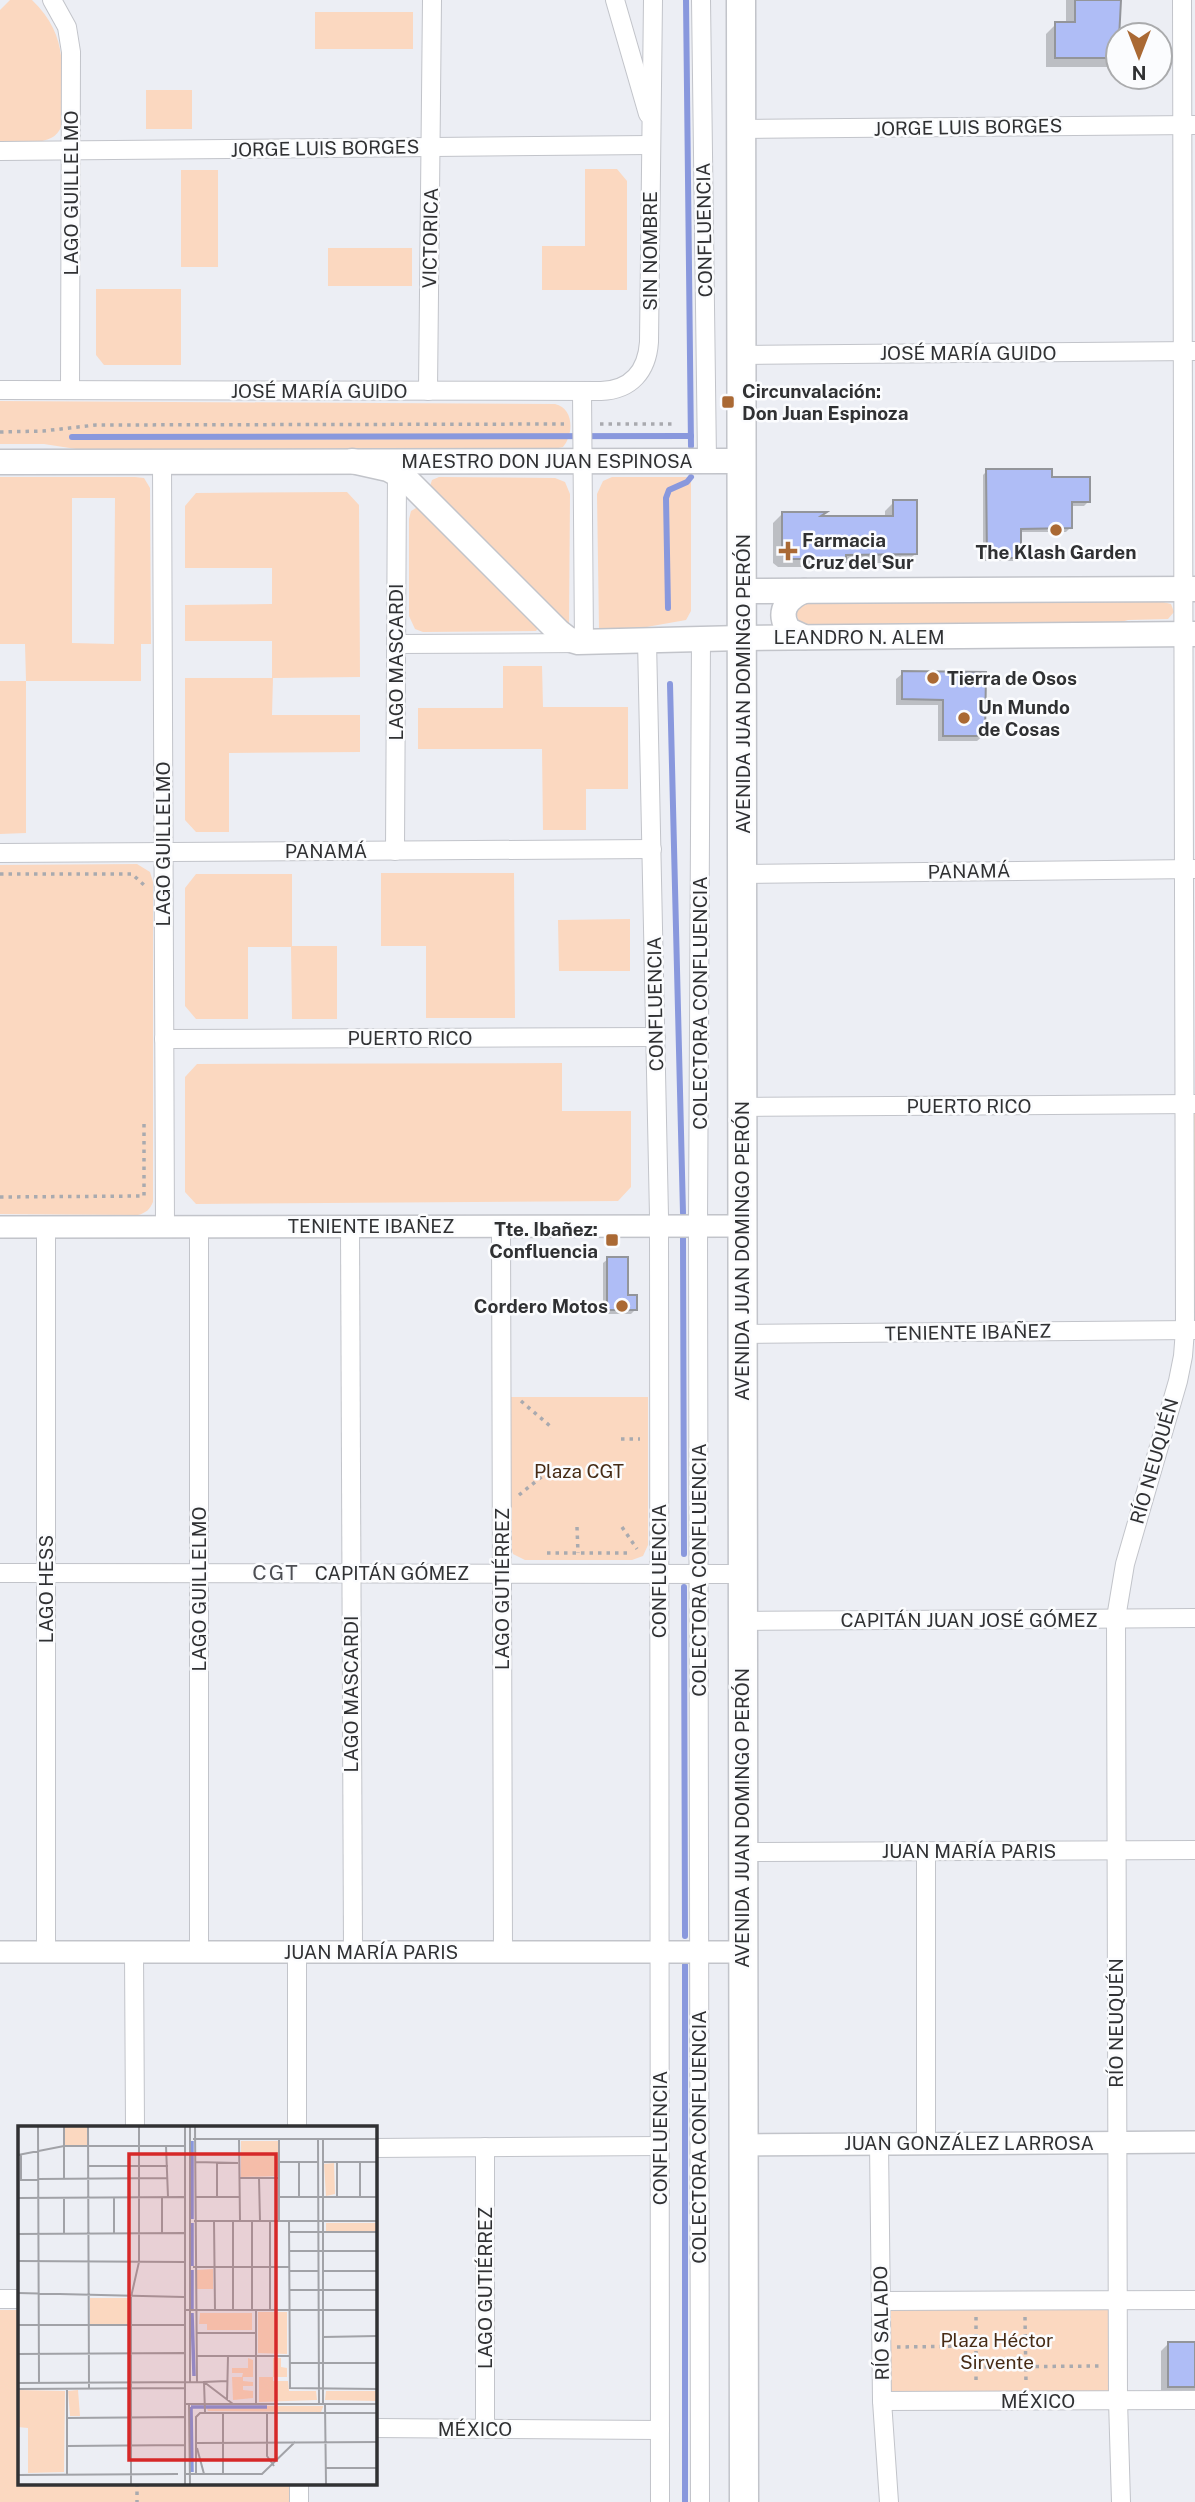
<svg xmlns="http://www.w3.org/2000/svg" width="1195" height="2502" viewBox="0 0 1195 2502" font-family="'Public Sans',sans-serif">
	<rect width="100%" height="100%" fill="#eceef4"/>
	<g fill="#fbd8c0" fill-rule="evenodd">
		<path d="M 10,0 L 32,0 C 71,37 61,74 62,123 C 57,149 21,141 0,141 L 0,10 Z"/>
		<rect x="315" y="12" width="98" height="37"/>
		<rect x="146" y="90" width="46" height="39"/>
		<polygon points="585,169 617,169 627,181 627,290 542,290 542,246 585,246"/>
		<rect x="181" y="170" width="37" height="97"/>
		<rect x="328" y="248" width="84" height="38"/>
		<polygon points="96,289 181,289 181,365 104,365 96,355"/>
		<path d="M 0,401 L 555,404 C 574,408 574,434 563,447 L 554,449 L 89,451 L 44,444 L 0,444 Z"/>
		<path d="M 0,477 L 135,477 L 144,478 L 150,488 L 151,644 L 141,644 L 141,681 L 26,681 L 26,833 L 0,834 L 0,681 L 26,681 L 25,644 L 0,644 ZM 72,498 L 115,498 L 114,644 L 72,643 Z"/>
		<polygon points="439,477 555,478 565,482 570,494 569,623 566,624 430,486 432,480"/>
		<polygon points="612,477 691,477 691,611 686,620 624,631 599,628 597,494 603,481"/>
		<polygon points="347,492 359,505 360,677 273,678 272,715 360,715 360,752 229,753 229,832 196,832 185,820 185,678 272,678 272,641 185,641 185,605 272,604 272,568 185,568 185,506 196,493"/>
		<polygon points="416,508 419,508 538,628 536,631 423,632 415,629 409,616 409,519 411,511"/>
		<polygon points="810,601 1163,602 1171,604 1174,612 1168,619 1128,620 1108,626 810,626 799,622 796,613 798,607"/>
		<polygon points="503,666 542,666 543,707 628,707 628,789 586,789 586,830 543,830 542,749 418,749 418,708 503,708"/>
		<path d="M 137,864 L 150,872 L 153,882 L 153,1202 C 150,1209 146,1213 138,1215 L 0,1214 L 0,865 Z"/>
		<polygon points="381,873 514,873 515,1018 426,1018 426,946 381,946"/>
		<polygon points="196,874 292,874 292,946 337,946 337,1019 292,1019 291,947 248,947 248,1019 196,1019 185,1006 185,888"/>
		<polygon points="630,919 630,971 559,971 558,920"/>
		<polygon points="562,1063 562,1111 631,1111 631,1187 618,1201 196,1204 185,1192 185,1077 197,1064"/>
		<polygon points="1185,1105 1195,1105 1195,1320 1186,1320"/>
		<polygon points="510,1397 648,1397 648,1545 643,1556 632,1560 525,1560 513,1554 511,1546"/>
		<polygon points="1109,2305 1108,2395 886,2396 886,2306"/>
		<polygon points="0,2310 19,2310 19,2483 290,2483 290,2502 0,2502"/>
	</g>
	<g fill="#0003">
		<polygon points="1066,0 1119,0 1118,58 1109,67 1046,67 1046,34 1056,24 1066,24"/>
		<polygon points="987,471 1050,479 1088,502 1084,506 1070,506 1070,528 1066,532 1020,532 1020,557 1016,561 983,561 983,475"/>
		<polygon points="894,502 915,554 906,563 839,563 835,567 778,567 773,563 773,523 782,514 818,517 885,517 885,511"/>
		<polygon points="903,673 984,673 984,735 977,741 938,741 938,705 896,705 896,679"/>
		<polygon points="608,1259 635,1310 631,1314 603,1314 603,1263"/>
		<polygon points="1168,2344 1195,2344 1195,2394 1161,2393 1161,2351"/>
	</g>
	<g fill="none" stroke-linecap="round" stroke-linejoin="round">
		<g stroke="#8998dd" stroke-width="6">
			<polyline points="686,0 691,446"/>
			<polyline points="72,437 691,436"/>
			<polyline points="668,608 666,498 669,490 687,482 691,477"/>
			<polyline points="670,684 683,1213"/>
			<polyline points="683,1238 684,1554"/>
			<polyline points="684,1587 685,1936"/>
			<polyline points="685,1965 685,2502"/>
		</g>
	</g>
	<g fill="#afbdf6" stroke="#93959a" stroke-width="2">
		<polygon points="1075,0 1121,0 1118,58 1055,58 1055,22 1075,22"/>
		<polygon points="986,469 1052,469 1052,477 1090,477 1090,502 1072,502 1072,528 1021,529 1021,558 987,558"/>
		<polygon points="893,500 917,500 917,554 846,555 846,559 787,559 782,554 782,512 827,512 821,516 893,516"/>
		<polygon points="902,671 986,672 985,736 943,736 943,700 902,699"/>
		<polygon points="607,1257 628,1257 628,1295 637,1295 637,1310 607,1310"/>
		<rect x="1168" y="2342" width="27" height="45"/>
	</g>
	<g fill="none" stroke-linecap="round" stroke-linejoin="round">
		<defs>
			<g id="minor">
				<polyline points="52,0 67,27 71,52 70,390"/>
				<polyline points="615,0 648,114"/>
				<polyline points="701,0 707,460"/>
				<polyline points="742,129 1195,125"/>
				<polyline points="0,151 651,145"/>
				<polyline points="742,355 1195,351"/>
				<path d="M 0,390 L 601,391 C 631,390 647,371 649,342 L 653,0"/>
				<polyline points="428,391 432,0"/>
				<polyline points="162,462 165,1227"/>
				<polyline points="647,640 659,1216 660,2502"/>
				<polyline points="396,644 584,643 582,391"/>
				<polyline points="395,851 397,474"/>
				<polyline points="0,853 652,849"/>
				<polyline points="743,874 1195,869"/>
				<polyline points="164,1039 656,1037"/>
				<polyline points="743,1107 1195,1104"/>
				<polyline points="199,1226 199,1952"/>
				<polyline points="350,1226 353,1952"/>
				<polyline points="501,1226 503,1952"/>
				<polyline points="46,1227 46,1952"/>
				<polyline points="741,1334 1195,1330"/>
				<polyline points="0,1573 742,1574"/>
				<polyline points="742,1621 1195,1618"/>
				<polyline points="926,1851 926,2143"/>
				<polyline points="742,1852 1195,1850"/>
				<polyline points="134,1952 135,2128"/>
				<polyline points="297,1952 297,2128"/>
				<polyline points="879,2144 882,2401 889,2502"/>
				<polyline points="374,2148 660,2146"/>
				<polyline points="0,2299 19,2299"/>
				<polyline points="881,2301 1195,2300"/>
				<polyline points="882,2401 1195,2400"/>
				<polyline points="374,2428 660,2430"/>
				<polyline points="485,2429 485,2147"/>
				<polyline points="299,2483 299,2502"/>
				<polyline points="700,2502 698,1225 701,638"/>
				<polyline points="1121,2502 1118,2400 1116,1618 1125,1564 1178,1381 1183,1356 1185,1330 1182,0"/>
			</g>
			<g id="tertiary">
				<polyline points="0,1227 741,1226"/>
				<polyline points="0,1952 743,1952"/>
				<polyline points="743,2145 1195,2142"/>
			</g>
			<g id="secondary">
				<polyline points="352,461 388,469 406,479 559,632 568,639 578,642 742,638 1195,634"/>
				<polyline points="0,462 742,461"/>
				<polyline points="742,591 1195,589"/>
				<path d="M 804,591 C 786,598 777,613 789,630 L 804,637"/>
			</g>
			<polyline id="primary" points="741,0 744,2502"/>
		</defs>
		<use href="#minor" stroke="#c2c4ca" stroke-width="20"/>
		<use href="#tertiary" stroke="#c2c4ca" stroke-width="24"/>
		<use href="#secondary" stroke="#c2c4ca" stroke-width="27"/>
		<use href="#primary" stroke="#c2c4ca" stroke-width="31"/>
		<g stroke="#a9aaaf" stroke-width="3.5" stroke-dasharray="3.5 5" stroke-linecap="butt">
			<polyline points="600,424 676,424"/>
			<polyline points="0,432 43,431 96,425 564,424"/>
			<polyline points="0,874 132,874 144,885 144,889"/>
			<polyline points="144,1124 144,1196"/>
			<polyline points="0,1197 144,1196"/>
			<polyline points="521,1401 550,1426"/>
			<polyline points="621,1439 640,1439"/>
			<polyline points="519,1495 550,1470"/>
			<polyline points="577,1527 578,1553"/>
			<polyline points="622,1527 637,1549"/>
			<polyline points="547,1553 632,1553"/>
			<polyline points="976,2317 976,2383"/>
			<polyline points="1025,2317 1026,2383"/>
			<polyline points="897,2347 976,2346"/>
			<polyline points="976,2367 1100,2366"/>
			<polyline points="137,2483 137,2502"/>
		</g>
		<use href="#minor" stroke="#fff" stroke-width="18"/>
		<use href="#tertiary" stroke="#fff" stroke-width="21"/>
		<use href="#secondary" stroke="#fff" stroke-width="24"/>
		<use href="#primary" stroke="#fff" stroke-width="28"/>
	</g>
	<g fill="#aa6934" stroke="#fbfcfe" stroke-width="2.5">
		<rect x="721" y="395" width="14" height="14" rx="3.5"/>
		<circle cx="1056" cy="530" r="7"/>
		<path d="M784.5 540.5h7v7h7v7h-7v7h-7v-7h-7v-7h7z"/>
		<circle cx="933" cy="678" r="7"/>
		<circle cx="964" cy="718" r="7"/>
		<rect x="605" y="1233" width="14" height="14" rx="3.5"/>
		<circle cx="622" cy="1306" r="7"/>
	</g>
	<g text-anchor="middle" stroke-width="5" stroke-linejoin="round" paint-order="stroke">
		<g font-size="19" fill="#303133" stroke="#fbfcfe">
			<text transform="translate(968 127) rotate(-1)" y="7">JORGE LUIS BORGES</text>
			<text transform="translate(325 148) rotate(-1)" y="7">JORGE LUIS BORGES</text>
			<text transform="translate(71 193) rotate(-90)" y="7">LAGO GUILLELMO</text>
			<text transform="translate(704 230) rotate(-91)" y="7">CONFLUENCIA</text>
			<text transform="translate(430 238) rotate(-89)" y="7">VICTORICA</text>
			<text transform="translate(650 251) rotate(-90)" y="7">SIN NOMBRE</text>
			<text x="968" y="360">JOSÉ MARÍA GUIDO</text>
			<text x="319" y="398">JOSÉ MARÍA GUIDO</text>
			<text x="547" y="468">MAESTRO DON JUAN ESPINOSA</text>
			<text x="859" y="644">LEANDRO N. ALEM</text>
			<text transform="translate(396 662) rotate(-90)" y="7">LAGO MASCARDI</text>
			<text transform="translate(743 684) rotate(-90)" y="7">AVENIDA JUAN DOMINGO PERÓN</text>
			<text transform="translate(163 844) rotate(-90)" y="7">LAGO GUILLELMO</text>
			<text x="326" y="858">PANAMÁ</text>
			<text transform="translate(969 871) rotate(-1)" y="7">PANAMÁ</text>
			<text transform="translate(700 1003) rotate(-90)" y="7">COLECTORA CONFLUENCIA</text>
			<text transform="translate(655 1004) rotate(-91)" y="7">CONFLUENCIA</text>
			<text x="410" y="1045">PUERTO RICO</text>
			<text x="969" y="1113">PUERTO RICO</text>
			<text x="371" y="1233">TENIENTE IBAÑEZ</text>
			<text transform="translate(742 1251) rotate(-90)" y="7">AVENIDA JUAN DOMINGO PERÓN</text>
			<text transform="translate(968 1332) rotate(-1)" y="7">TENIENTE IBAÑEZ</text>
			<text transform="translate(1154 1461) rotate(-74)" y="7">RÍO NEUQUÉN</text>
			<text transform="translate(699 1570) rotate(-90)" y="7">COLECTORA CONFLUENCIA</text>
			<text transform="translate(659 1571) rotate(-90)" y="7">CONFLUENCIA</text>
			<text x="392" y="1580">CAPITÁN GÓMEZ</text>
			<text transform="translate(46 1589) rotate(-90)" y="7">LAGO HESS</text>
			<text transform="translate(199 1589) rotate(-90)" y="7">LAGO GUILLELMO</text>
			<text transform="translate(502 1589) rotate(-90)" y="7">LAGO GUTIÉRREZ</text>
			<text x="969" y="1627">CAPITÁN JUAN JOSÉ GÓMEZ</text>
			<text transform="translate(351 1694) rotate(-90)" y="7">LAGO MASCARDI</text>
			<text transform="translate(742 1818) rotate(-90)" y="7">AVENIDA JUAN DOMINGO PERÓN</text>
			<text x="969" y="1858">JUAN MARÍA PARIS</text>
			<text x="371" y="1959">JUAN MARÍA PARIS</text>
			<text transform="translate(1116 2023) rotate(-90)" y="7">RÍO NEUQUÉN</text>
			<text transform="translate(699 2137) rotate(-90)" y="7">COLECTORA CONFLUENCIA</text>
			<text transform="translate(660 2138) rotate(-90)" y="7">CONFLUENCIA</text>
			<text x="969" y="2150">JUAN GONZÁLEZ LARROSA</text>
			<text transform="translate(485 2288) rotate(-90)" y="7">LAGO GUTIÉRREZ</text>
			<text transform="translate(881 2323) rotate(-91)" y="7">RÍO SALADO</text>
			<text x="1038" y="2408">MÉXICO</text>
			<text x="475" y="2436">MÉXICO</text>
		</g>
		<g font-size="19" font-weight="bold" fill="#303133" stroke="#fbfcfe" text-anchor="start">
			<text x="742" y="398">Circunvalación:<tspan x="742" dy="22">Don Juan Espinoza</tspan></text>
			<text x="802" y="547">Farmacia<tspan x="802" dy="22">Cruz del Sur</tspan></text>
			<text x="1056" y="559" text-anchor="middle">The Klash Garden</text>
			<text x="947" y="685">Tierra de Osos</text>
			<text x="978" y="714">Un Mundo<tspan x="978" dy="22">de Cosas</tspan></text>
			<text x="598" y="1236" text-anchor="end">Tte. Ibañez:<tspan x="598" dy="22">Confluencia</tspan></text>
			<text x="608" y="1313" text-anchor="end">Cordero Motos</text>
		</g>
		<g font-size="19" fill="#462b15" stroke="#fbfcfe">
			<text x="579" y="1478">Plaza CGT</text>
			<text x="997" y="2347">Plaza Héctor<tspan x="997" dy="22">Sirvente</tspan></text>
		</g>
		<g font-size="21" letter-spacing="2" fill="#4d4e53" stroke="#fbfcfe">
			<text x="276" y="1580">CGT</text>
		</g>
	</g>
	<g transform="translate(18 2126)">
		<rect width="359" height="359" fill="#eceef4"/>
		<path d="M 69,0 L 69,20 L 47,20 L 47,1 ZM 260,15 L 260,50 L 223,51 L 223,15 ZM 316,37 L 317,68 L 308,70 L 306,38 ZM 308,97 L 359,97 L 359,105 L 308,105 ZM 195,143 L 195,163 L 179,163 L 179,144 ZM 72,172 L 113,172 L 113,199 L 72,199 ZM 269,186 L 269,228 L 240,227 L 240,186 ZM 234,187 L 234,204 L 189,204 L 189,198 L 181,198 L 182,187 ZM 230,232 L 235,234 L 235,251 L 225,251 L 225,255 L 235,256 L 235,260 L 225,260 L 225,264 L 235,265 L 235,272 L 215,274 L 214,251 L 224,251 L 225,247 L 214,247 L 214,242 L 230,242 ZM 255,232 L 263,232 L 263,241 L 269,242 L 269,251 L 255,251 L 255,255 L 270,255 L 271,265 L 298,265 L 299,274 L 241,276 L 241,251 L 255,251 ZM 0,264 L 47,265 L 46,346 L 10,347 L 10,302 L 0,301 ZM 60,264 L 62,290 L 52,290 L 50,265 ZM 359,265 L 359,275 L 307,274 L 308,265 ZM 188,280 L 305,280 L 305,281 L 303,286 L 190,285 Z" fill="#fbd8c0"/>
		<path fill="none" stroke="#8998dd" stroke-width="3.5" d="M 174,15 L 174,93M 174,97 L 174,140M 174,144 L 174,183M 174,187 L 176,250M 173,281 L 249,281M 173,281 L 174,346"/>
		<path fill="none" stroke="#a1a2a7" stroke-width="2" d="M 20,0 L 21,257M 46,0 L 46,53M 70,0 L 71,262M 167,0 L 167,358M 177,0 L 179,256M 175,13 L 359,13M 221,13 L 222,95M 261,13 L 261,95M 300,13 L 301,277M 305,13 L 305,277M 148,20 L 150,71M 0,29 L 46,20 L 167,20M 3,29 L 3,54 L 20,54M 177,36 L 220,37M 261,36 L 300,36M 305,36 L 359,36M 319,36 L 319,71M 342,36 L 342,71M 70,40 L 150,40M 221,52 L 261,52M 241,52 L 242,95M 20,53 L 150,52M 144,71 L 144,107M 177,71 L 221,71M 199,71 L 199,36M 261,71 L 359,71M 281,71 L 281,36M 0,72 L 166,71M 46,72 L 46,108M 96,72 L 96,108M 176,95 L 359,95M 196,95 L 197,184M 215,95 L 215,184M 234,95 L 234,184M 252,95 L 252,184M 271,95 L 272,262 L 359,263M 271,106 L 359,106M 0,108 L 166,107M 271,125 L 359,125M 0,135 L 166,136M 175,141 L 271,141M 271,145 L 300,145M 305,145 L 359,145M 271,164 L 359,164M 0,167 L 166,171M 167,184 L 359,184M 238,184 L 238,278M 0,199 L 167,199M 178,207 L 238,207M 305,211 L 359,210M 0,228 L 166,227M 178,230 L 272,230M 272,237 L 359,237M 172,256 L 172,0M 0,257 L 186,256 L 215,278M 0,263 L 167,262M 209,274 L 210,230M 167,278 L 359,278M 171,278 L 172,358M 307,278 L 308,358M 187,286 L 186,256 L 209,255M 249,286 L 249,330 L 256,340M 49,292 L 166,291M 178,317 L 359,316M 49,320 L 167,319M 179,322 L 186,348M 308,342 L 359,342M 49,348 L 49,263M 168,348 L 244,348 L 277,316M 178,348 L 178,291 L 182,287 L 359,287M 0,349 L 160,348M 205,349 L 205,286M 113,358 L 113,171 L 121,136 L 121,0"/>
		<path fill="#d62828" fill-opacity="0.15" stroke="#d62828" stroke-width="3.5" d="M 111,28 L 258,28 L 258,334 L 111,334 Z"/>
		<rect width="359" height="359" fill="none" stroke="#303133" stroke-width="3.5"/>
	</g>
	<g transform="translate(1139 56) rotate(180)"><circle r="33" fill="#fbfcfe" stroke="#aaabad" stroke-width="2"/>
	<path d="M0-5L12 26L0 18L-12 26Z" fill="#aa6934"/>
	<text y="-10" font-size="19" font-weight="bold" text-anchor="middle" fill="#303133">N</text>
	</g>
</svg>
